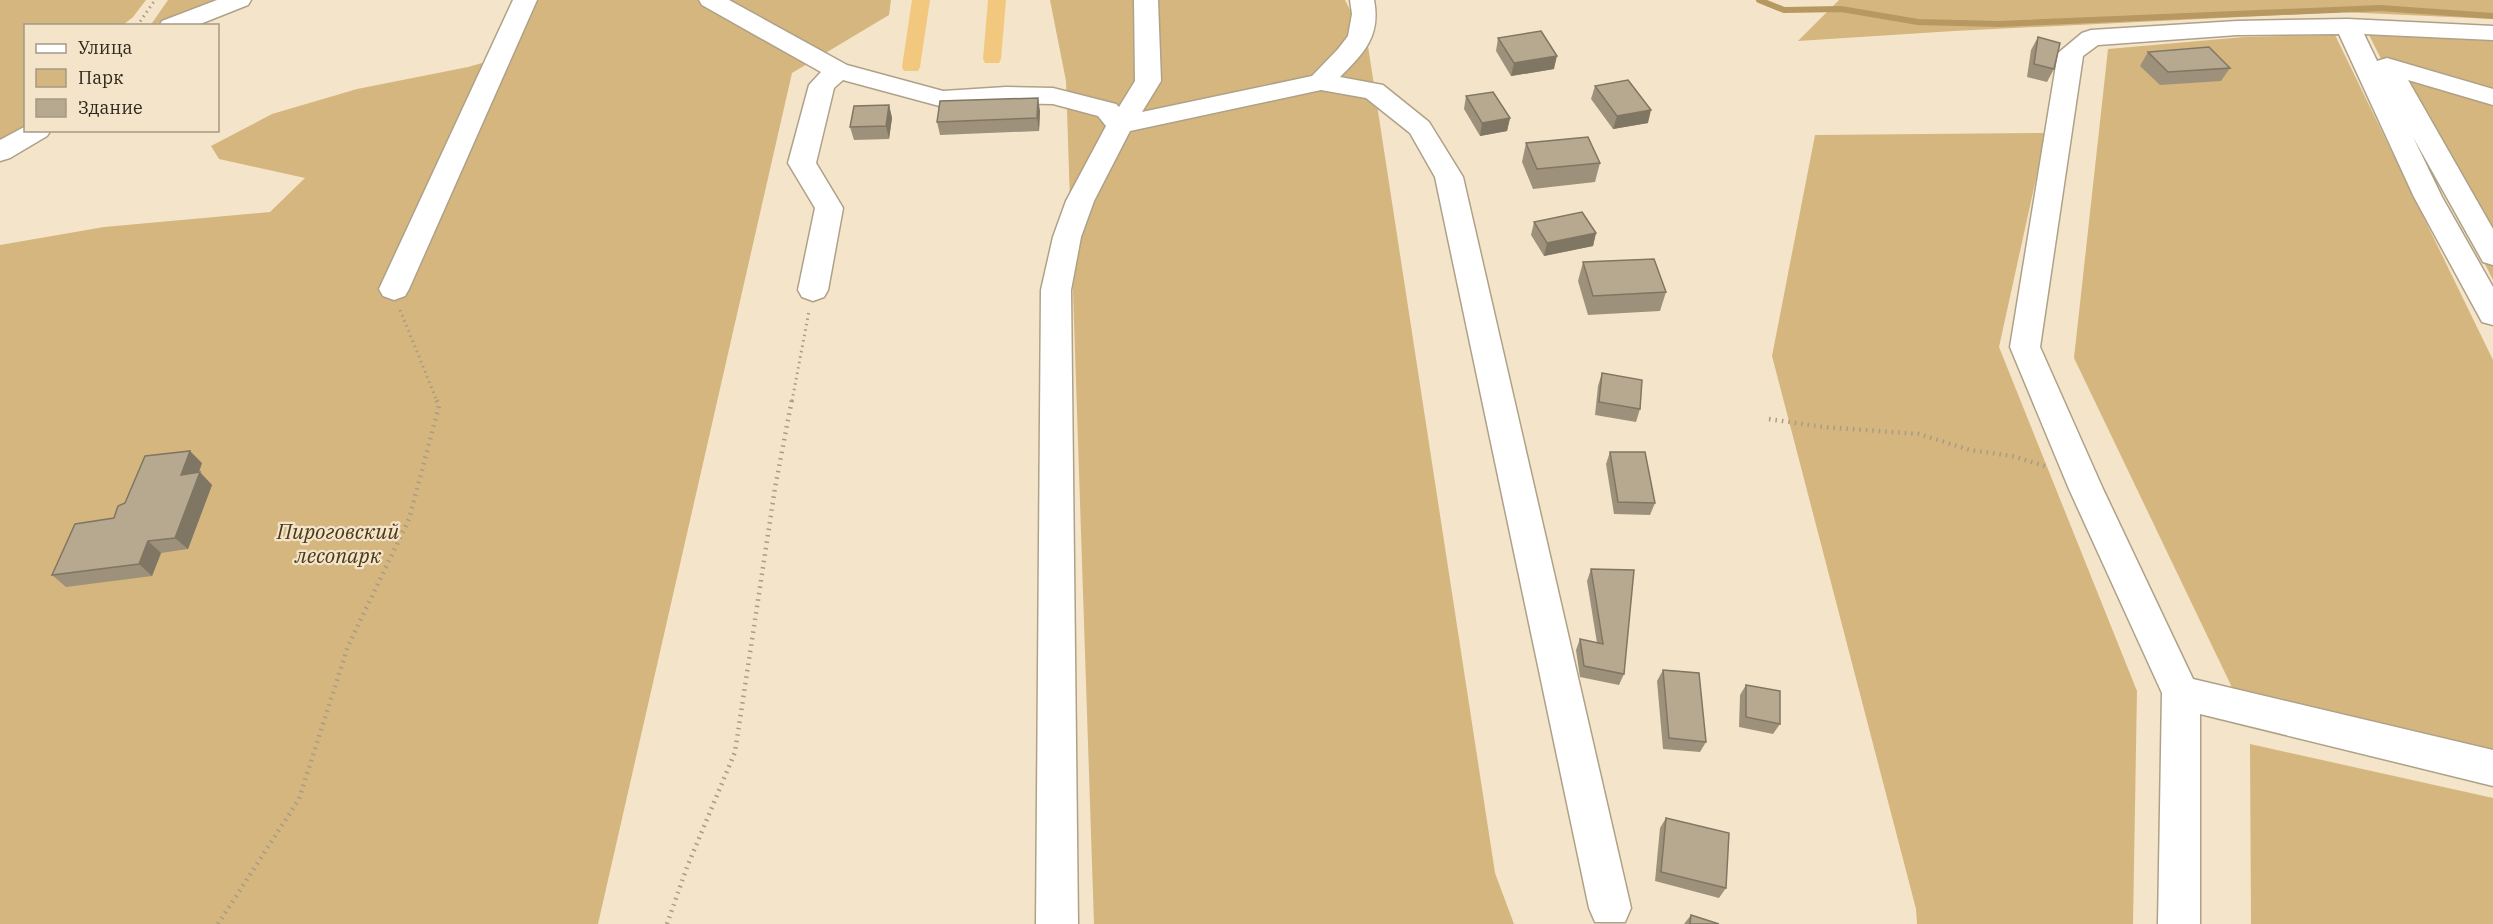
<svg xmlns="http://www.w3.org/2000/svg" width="2493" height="924" viewBox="0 0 2493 924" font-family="'IBM Plex Serif',serif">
	<rect width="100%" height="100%" fill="#f4e5ca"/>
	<g fill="#d5b67e">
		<polygon points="0,0 146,0 133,17 123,25 26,26 25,126 20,133 0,140"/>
		<polygon points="168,0 222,0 150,26"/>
		<polygon points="530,0 891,0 889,15 792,73 598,924 0,924 0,245 104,227 270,212 305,178 219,159 211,146 272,114 357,89 468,67 503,57"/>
		<polygon points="1050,0 1345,0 1368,46 1495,873 1514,924 1094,924 1066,81"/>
		<polygon points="1839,0 2493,0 2493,19 2342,12 1954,31 1798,41"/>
		<polygon points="2335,35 2493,360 2493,751 2239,702 2074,358 2108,49 2244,37"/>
		<polygon points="2369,35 2493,41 2493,280"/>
		<polygon points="2046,133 1999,347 2137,691 2133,924 1917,924 1916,909 1772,356 1815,135"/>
		<polygon points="2250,744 2493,798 2493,924 2251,924"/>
	</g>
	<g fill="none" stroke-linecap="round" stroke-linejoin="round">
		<polyline stroke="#b69860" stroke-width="6" points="1759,0 1784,10 1841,9 1918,22 1999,24 2380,8 2493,16"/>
		<g fill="#f1c87d" fill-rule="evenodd">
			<polygon points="912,0 930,0 920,67 918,71 904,71 902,67"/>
			<polygon points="988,0 1006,0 1001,59 999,63 985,63 983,59"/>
		</g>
		<defs>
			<g id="minor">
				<polygon points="217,0 251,0 248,5 195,26 159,26 162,21"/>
				<polygon points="513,0 537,0 409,289 405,296 394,300 383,296 379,289"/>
				<path d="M 699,0 L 729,0 L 847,65 L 943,91 L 1006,87 L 1053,88 L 1116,104 L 1119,107 L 1135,81 L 1134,0 L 1158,0 L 1161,81 L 1142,112 L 1312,76 L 1338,49 L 1348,36 L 1352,14 L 1350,0 L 1374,0 C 1381,36 1364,53 1340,77 L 1383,85 L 1429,122 L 1463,177 L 1631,908 L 1625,922 L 1595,922 L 1589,908 L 1435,177 L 1410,133 L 1366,98 L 1321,90 L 1130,131 L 1094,201 L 1081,237 L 1071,290 L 1078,924 L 1036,924 L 1041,290 L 1053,237 L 1066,201 L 1106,126 L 1098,116 L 1053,104 L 1006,103 L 943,107 L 843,80 L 834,88 L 816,163 L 843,208 L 828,290 L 824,297 L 813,301 L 802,297 L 798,290 L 815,208 L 788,163 L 809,85 L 821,72 L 702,5 Z"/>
				<polygon points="2348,19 2493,26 2493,40 2364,34 2377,61 2387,58 2493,89 2493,105 2408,80 2493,229 2493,265 2483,262 2413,137 2442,197 2493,287 2493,325 2482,322 2414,197 2339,34 2237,35 2098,45 2083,56 2040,347 2103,489 2193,679 2493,750 2493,786 2200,714 2200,924 2158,924 2162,693 2069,489 2010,347 2058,53 2082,33 2091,30 2237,21"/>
				<polygon points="26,126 26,130 51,130 47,136 10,158 0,161 0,140"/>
			</g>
		</defs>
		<use href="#minor" stroke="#afa187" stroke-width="3"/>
		<g stroke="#a79c87" stroke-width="3" stroke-dasharray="1.5 4" stroke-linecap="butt">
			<polyline points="137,26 155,0"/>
			<polyline points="400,310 437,401"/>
			<polyline points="792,401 809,311"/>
		</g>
		<g stroke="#a79c87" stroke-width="4.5" stroke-dasharray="1.5 5" stroke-linecap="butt">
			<polyline points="1769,419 1823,427 1919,434 1970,450 2012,456 2048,467"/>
			<polyline points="218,924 299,799 348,646 409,519 439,406 436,399"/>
			<polyline points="667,924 687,867 735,752 775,488 792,399"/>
		</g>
		<use href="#minor" fill="#fff" fill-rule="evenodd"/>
	</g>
	<g fill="#9d917b">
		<polygon points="2038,37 2054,69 2047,82 2027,77 2031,50"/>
		<polygon points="1498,38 1554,69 1511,76 1496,51"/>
		<polygon points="2148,52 2230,68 2221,81 2160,85 2140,66"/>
		<polygon points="1595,86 1648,123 1613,129 1591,99"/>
		<polygon points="1466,96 1510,118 1507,131 1480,136 1464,109"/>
		<polygon points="889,105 892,118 889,139 854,140 850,127"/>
		<polygon points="1040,111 1039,131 940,135 937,122"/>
		<polygon points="1526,143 1600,163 1595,182 1533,189 1522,162"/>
		<polygon points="1534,222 1596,233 1593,246 1544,256 1531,235"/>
		<polygon points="1583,262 1666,292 1660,311 1588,315 1578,281"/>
		<polygon points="1602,373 1640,409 1636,422 1595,415 1598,386"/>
		<polygon points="1610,452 1655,503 1650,515 1614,514 1606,464"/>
		<polygon points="202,463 199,473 212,485 188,549 161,553 152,576 66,587 52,575 114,518 125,503"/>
		<polygon points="1591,569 1624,674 1619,685 1580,677 1576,650 1580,639 1597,643 1587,581"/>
		<polygon points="1663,670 1706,742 1700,752 1663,749 1657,681"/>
		<polygon points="1746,685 1780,724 1773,734 1739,727 1740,695"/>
		<polygon points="1666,818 1726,888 1719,898 1655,881 1660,828"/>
		<polygon points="1691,915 1719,924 1684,924"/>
	</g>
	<g fill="#807664">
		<polygon points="1557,56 1554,69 1511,76 1514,63"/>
		<polygon points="1038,98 1040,111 1039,131 1037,118"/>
		<polygon points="889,105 892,118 889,139 886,126"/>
		<polygon points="1651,110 1648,123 1613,129 1617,116"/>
		<polygon points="1510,118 1507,131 1480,136 1482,123"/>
		<polygon points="1596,233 1593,246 1544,256 1547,243"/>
		<polygon points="190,451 202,463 193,487 181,475"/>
		<polygon points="200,472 212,485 188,549 175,538"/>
		<polygon points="148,541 161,553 152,576 139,564"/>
	</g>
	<g fill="#b7a98f" stroke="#807664" stroke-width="1.5">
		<polygon points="1541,31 1557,56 1514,63 1498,38"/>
		<polygon points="2038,37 2060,43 2054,69 2034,64"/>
		<polygon points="2209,47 2230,68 2168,72 2148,52"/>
		<polygon points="1628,80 1651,110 1617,116 1595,86"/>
		<polygon points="1493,92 1510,118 1482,123 1466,96"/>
		<polygon points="1038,98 1037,118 937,122 940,101"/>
		<polygon points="889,105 886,126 850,127 854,106"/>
		<polygon points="1588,137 1600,163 1537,169 1526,143"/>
		<polygon points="1582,212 1596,233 1547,243 1534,222"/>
		<polygon points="1654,259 1666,292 1593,296 1583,262"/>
		<polygon points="1602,373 1642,380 1640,409 1599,402"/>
		<polygon points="190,451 181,475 200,472 175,538 148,541 139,564 52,575 75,524 114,518 118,506 125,503 145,456"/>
		<polygon points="1610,452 1645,452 1655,503 1618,502"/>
		<polygon points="1591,569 1634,570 1624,674 1584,666 1580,639 1603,644"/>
		<polygon points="1663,670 1699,673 1706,742 1669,738"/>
		<polygon points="1746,685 1780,691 1780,724 1746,717"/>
		<polygon points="1666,818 1729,833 1726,888 1661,872"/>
		<polygon points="1691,915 1719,924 1690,924"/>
	</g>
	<g text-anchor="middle" stroke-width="4.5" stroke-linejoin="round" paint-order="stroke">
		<g font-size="21" font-style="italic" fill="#4a3918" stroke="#f4e5ca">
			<text x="338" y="539">Пироговский<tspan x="338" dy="24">лесопарк</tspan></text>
		</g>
	</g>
	<rect x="24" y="24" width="195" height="108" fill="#f4e5ca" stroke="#a49985" stroke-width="1.5"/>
	<rect x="36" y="44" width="30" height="9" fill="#ffffff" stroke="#a49985" stroke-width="1.5"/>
	<text x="78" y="54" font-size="18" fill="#2d271d">Улица</text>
	<rect x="36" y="69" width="30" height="18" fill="#d5b67e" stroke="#a49985" stroke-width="1.5"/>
	<text x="78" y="84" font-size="18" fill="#2d271d">Парк</text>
	<rect x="36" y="99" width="30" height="18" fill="#b7a98f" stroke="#a49985" stroke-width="1.5"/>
	<text x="78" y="114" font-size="18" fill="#2d271d">Здание</text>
</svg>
